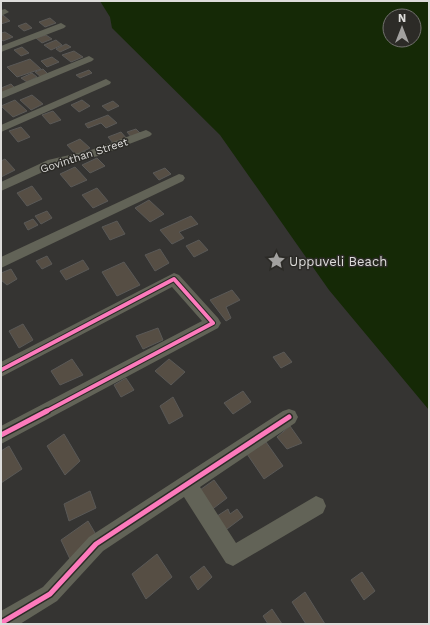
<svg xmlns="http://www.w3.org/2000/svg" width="430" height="625" viewBox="0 0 430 625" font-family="'Work Sans',sans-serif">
	<rect width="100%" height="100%" fill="#353432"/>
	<path fill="#152906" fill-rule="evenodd" d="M 100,1 L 429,1 L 429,410 L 329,290 L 220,135 L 112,28 L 110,17 ZM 390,16 L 414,16 L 414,40 L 390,40 Z"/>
	<g fill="#564e44" stroke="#5a5957">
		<polygon points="3,15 10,21 1,24 1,16"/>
		<polygon points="50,18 56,23 45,27 39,22"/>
		<polygon points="26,23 32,28 24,31 18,26"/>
		<polygon points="5,32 13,37 3,41 1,39 1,33"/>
		<polygon points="46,35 52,39 42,43 36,38"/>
		<polygon points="56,40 62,45 51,50 44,45"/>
		<polygon points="66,44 71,47 60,52 56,49"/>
		<polygon points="22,47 29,53 21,56 14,50"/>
		<polygon points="74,51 83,57 71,62 62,55"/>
		<polygon points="52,57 59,62 47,67 41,61"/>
		<polygon points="30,59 41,69 17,77 7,67"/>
		<polygon points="43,69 48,74 41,77 35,72"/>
		<polygon points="89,70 92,73 80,78 76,75"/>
		<polygon points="32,73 37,77 27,82 21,78"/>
		<polygon points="11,84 15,88 1,94 1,88"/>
		<polygon points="32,95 43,104 31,110 20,100"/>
		<polygon points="15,100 27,111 13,117 1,106"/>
		<polygon points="82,100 90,106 79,112 71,105"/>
		<polygon points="113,101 119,106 108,111 102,106"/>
		<polygon points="53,111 61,120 50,124 42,115"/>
		<polygon points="108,115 117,123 106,128 101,123 88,128 85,124"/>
		<polygon points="21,127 30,137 18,142 9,131"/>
		<polygon points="136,129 141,134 132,138 127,132"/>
		<polygon points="121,132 127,139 114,144 108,137"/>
		<polygon points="80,139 90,148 76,155 67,145"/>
		<polygon points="97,158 105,166 90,173 82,165"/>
		<polygon points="5,159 15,170 1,177 1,161"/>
		<polygon points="75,167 87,180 71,187 60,174"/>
		<polygon points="165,168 171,174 159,180 153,173"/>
		<polygon points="32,186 42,199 27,206 17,193"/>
		<polygon points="97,188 108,201 93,208 82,195"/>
		<polygon points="149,200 164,214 150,222 135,208"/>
		<polygon points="47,211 52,218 41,224 35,216"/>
		<polygon points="191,216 198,224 179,232 184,238 172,244 160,230"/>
		<polygon points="33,219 38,225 28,230 24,223"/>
		<polygon points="117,221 125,234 110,240 102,227"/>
		<polygon points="199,240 208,250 194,257 186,246"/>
		<polygon points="160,249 169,263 155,271 145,255"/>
		<polygon points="47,256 52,264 42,269 36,261"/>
		<polygon points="83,260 89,269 66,280 60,271"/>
		<polygon points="124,262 140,285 117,296 102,272"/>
		<polygon points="11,269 17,279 7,285 1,280 1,273"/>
		<polygon points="232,290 240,300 226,307 231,318 226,321 210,300"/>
		<polygon points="23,324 33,340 19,348 9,331"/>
		<polygon points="158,328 163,340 143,349 136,336"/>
		<polygon points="284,352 292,362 281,368 273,357"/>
		<polygon points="72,359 83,375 60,385 51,371"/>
		<polygon points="169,359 185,372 171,385 155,371"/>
		<polygon points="126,378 134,390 121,397 114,385"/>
		<polygon points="243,391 251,402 233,414 224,403"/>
		<polygon points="173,397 183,416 169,424 160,406"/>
		<polygon points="290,426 302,443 287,449 277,437"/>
		<polygon points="64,434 80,461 65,475 47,446"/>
		<polygon points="266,442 283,466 264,479 247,454"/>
		<polygon points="9,446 22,469 1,483 1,451"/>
		<polygon points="214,480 227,498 210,511 197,492"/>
		<polygon points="90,491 96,508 69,521 64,504"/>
		<polygon points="228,509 230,514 237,509 243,517 223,532 214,518"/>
		<polygon points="88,521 98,538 70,559 61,540"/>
		<polygon points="157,554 172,577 146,599 132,574"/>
		<polygon points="204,566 212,577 198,590 190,577"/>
		<polygon points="362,572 375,591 364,600 351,580"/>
		<polygon points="305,592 325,624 306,624 292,602"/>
		<polygon points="272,609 282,624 268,624 263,616"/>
	</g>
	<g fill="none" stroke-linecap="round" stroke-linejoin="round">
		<g fill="#626357" fill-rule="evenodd">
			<polygon points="5,9 9,12 1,16 1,10"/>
			<polygon points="61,23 66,26 64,28 1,52 1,46"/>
			<polygon points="89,56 94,59 92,61 1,99 1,92"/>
			<polygon points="106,79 111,82 110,84 1,132 1,125"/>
			<polygon points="146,130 150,132 152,134 150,136 98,156 56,166 1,191 1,182 48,160 91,150"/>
			<polygon points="179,174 183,175 185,178 183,181 1,268 1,257"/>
			<polygon points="174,273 179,275 218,318 221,323 218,328 1,444 1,426 202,321 172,287 1,377 1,362"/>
			<polygon points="289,409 295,411 298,417 295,423 200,487 236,543 316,496 323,499 326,506 323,513 233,566 226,563 184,497 103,551 57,601 20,624 1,624 1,611 43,587 89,537 283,411"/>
		</g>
		<defs>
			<polyline id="cycleway-far1" points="1,370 174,279 213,323 45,412"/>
			<g id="cycleway">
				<polyline points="1,435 47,411"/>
				<polyline points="1,623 50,594 96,544 289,417"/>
			</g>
		</defs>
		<use href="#cycleway-far1" stroke="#2c2b27" stroke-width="6"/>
		<use href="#cycleway" stroke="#2c2b27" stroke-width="8"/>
		<use href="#cycleway-far1" stroke="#fd7abc" stroke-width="4"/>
		<use href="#cycleway" stroke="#fd7abc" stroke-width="5"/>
	</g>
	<defs>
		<symbol id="sight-bare" viewBox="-9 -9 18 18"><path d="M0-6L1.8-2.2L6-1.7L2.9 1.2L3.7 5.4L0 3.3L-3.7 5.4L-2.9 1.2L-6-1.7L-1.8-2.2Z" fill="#a2a19f" stroke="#2c2b27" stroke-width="2.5" paint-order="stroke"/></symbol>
	</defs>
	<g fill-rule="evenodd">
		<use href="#sight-bare" x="264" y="248" width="25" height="25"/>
	</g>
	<g text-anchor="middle" stroke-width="3" stroke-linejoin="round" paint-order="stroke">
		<g font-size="11" fill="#dddcda" stroke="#2c2b27">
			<text transform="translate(84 155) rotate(-18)" y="4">Govinthan Street</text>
		</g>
		<g font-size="13" fill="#dddcda" stroke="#2c2b27" text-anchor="start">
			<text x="289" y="266">Uppuveli Beach</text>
		</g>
	</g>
	<rect width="430" height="625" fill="none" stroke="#dddcda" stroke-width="4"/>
	<g transform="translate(402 28)"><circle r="19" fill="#2c2b27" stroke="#73726f"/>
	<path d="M0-3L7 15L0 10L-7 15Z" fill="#a2a19f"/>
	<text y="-6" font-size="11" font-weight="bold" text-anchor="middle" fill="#dddcda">N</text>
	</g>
</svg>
